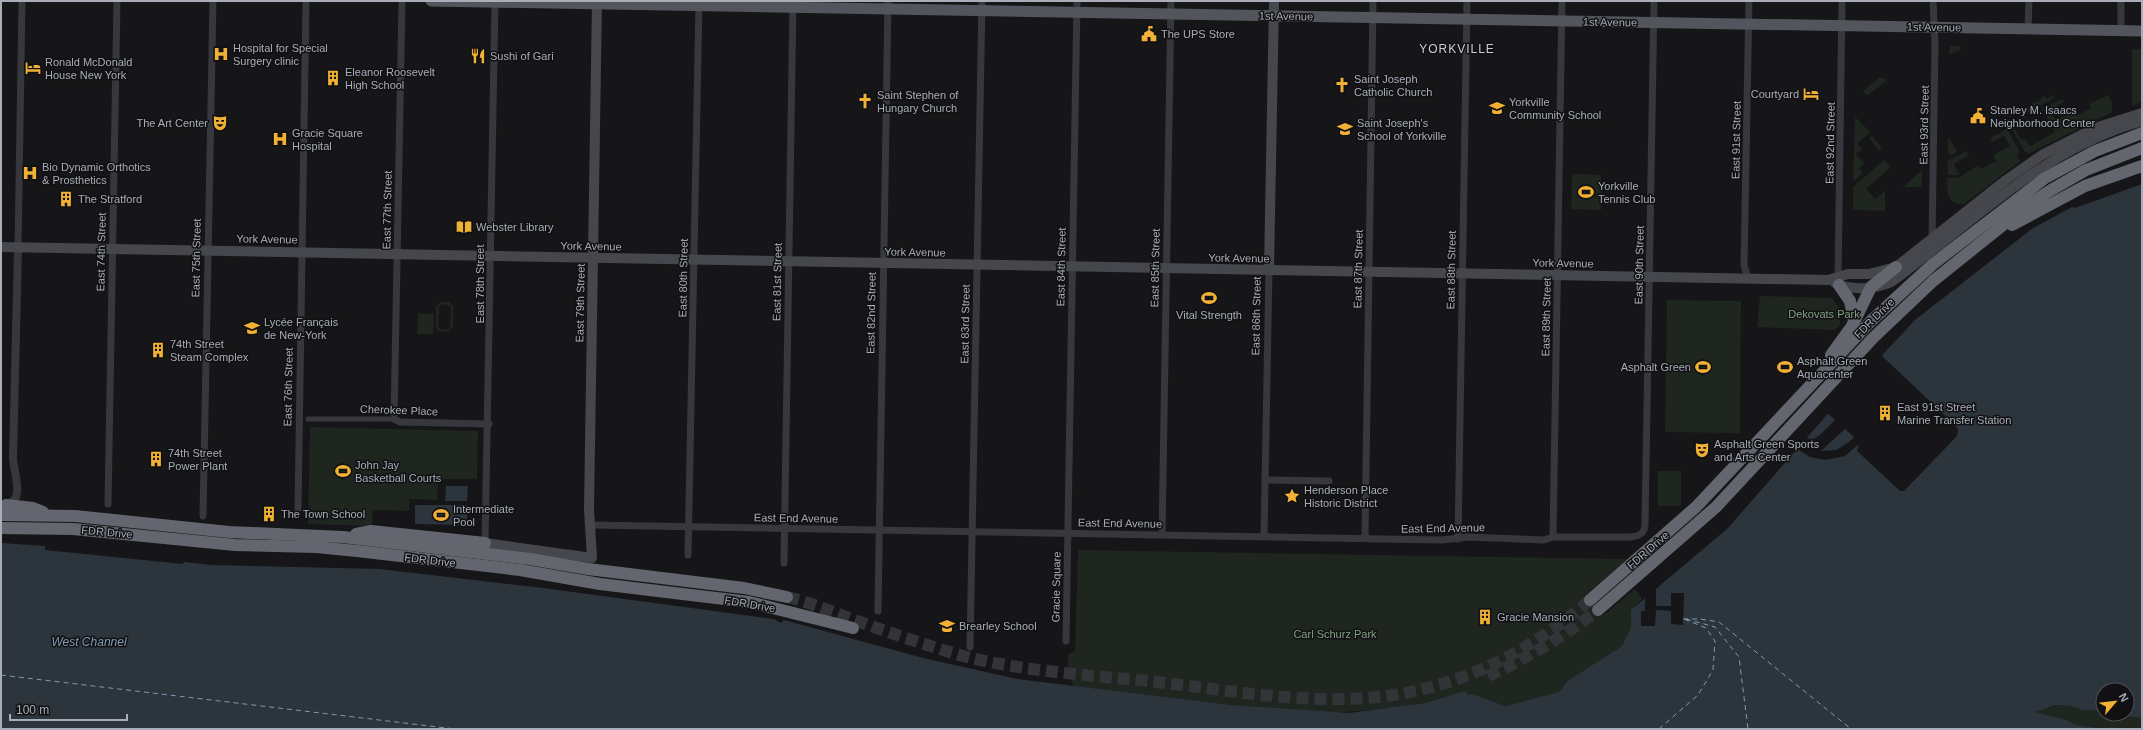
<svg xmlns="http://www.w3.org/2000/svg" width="2143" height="730" viewBox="0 0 2143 730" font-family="Arial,sans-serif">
	<rect width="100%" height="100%" fill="#161618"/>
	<g fill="#1e261f" fill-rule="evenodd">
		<polygon points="1950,46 1960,46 1961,49 1949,55"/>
		<polygon points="2132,49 2142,49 2142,102 2132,106"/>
		<polygon points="1880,77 1887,80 1867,96 1863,91"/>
		<polygon points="2053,95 2054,98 2020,117 2017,111 2022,108 2023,110 2034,102 2035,103 2042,99 2042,97 2045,96 2047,99"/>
		<polygon points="2108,95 2112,102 2112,112 2028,154 2027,152 2025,152 2011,127 2013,126 2021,140 2025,139 2030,146 2055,132 2043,109 2062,99 2064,102 2050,110 2056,121 2073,110 2076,116 2091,108 2089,104"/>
		<polygon points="1928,116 1932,117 1931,128 1921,128 1922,121"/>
		<polygon points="1855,117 1870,132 1857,144 1862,149 1856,154 1864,163 1859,168 1863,173 1855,180 1853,180"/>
		<path d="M 2007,129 L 2020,152 L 2017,154 L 2020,161 L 1964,204 C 1947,205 1947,192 1947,178 L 1960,177 L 1978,165 L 1981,169 L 1996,161 L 1993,155 L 2010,146 L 2004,136 L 1992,142 L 1990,138 Z"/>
		<polygon points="1872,136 1882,147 1879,150 1869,138"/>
		<polygon points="1948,136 1957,152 1950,156 1948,153"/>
		<polygon points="1966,151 1969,155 1954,164 1960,175 1948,175 1947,161"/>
		<polygon points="1884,160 1891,167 1866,189 1875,199 1885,191 1885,211 1853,210 1853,187"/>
		<polygon points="1922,170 1922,187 1903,187"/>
		<polygon points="1572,174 1601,175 1601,210 1571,209"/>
		<polygon points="1760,296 1832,298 1840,309 1840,324 1835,330 1757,327"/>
		<polygon points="1667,300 1741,301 1740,433 1665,432"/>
		<path d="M 440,302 L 449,302 L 453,306 L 453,327 L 448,332 L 439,331 L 436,328 L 436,307 ZM 442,304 L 448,305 L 451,307 L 450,327 L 447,330 L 440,329 L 438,326 L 439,307 Z"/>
		<polygon points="418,313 434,314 433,334 417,334"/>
		<polygon points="310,427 478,431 477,479 438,479 437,500 409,499 409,511 373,510 372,526 308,524"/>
		<rect x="1658" y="471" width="23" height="35"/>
		<polygon points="1078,550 1623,559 1627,559 1586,595 1602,616 1635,589 1642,599 1631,610 1631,628 1622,646 1563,687 1559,692 1505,706 1468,695 1465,692 1446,698 1397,708 1332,713 1232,705 1073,686 1068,666 1068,655 1075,650"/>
		<polygon points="2055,705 2071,706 2082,710 2092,710 2103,714 2142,718 2142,729 2105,729 2076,725 2067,720 2036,712"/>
	</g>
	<g fill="#2c353c">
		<polygon points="2142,184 2142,718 2111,714 2127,714 2127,690 2103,690 2103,713 2092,710 2082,710 2071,706 2055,705 2036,712 2067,720 2076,725 2105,729 1,729 1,543 45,546 45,550 183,564 184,562 212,565 380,569 543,588 774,619 781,623 784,620 923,658 1017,679 1232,705 1349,713 1425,703 1465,691 1468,695 1472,694 1505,706 1559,692 1568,681 1622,646 1631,628 1631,610 1728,528 1831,410 1915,320 2033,228 2072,207 2075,208"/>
		<polygon points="446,486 468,486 467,501 445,501"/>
		<polygon points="415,505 467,505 467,525 415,524"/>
	</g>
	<g fill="#161618" fill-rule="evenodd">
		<path d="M 1881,355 L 1956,426 L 1958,430 L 1957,436 L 1904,491 L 1900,491 L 1857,451 L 1859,444 L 1845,456 L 1825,460 L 1810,457 L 1796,448 L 1805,437 L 1812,440 L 1820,435 L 1835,420 L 1827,413 ZM 1845,429 L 1854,437 L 1849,442 L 1836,450 L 1821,451 Z"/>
		<polygon points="1656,587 1656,606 1671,606 1671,593 1684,593 1683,625 1671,624 1671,611 1656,610 1655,626 1641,626 1641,611 1645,611 1645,596"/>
	</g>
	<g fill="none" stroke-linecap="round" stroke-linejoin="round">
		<g stroke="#7f9bb3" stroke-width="1" stroke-dasharray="5 4" stroke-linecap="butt">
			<polyline points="1683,619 1700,619 1719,622 1851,729"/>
			<polyline points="1686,619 1715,627 1739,657 1748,729"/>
			<polyline points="1,675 455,729"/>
			<polyline points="1659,729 1698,695 1713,670 1715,641 1706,628 1684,619"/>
		</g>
		<g stroke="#333438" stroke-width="12" stroke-dasharray="12 6" stroke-linecap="butt">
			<path d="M 787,597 C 813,603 837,614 863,623 C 896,635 929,646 963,656 C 1026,672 1092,675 1156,682 C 1219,689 1285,701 1349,699 C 1442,696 1520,660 1590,600"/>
			<path d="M 1488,676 C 1527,658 1563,637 1598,610"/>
		</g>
		<polyline stroke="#37383d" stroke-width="5" points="308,419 394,419"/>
		<g stroke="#37383d" stroke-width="7">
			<polyline points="402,1 394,419 400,422 489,424"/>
			<polyline points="2028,29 2029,1"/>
			<polyline points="2121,31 2121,1"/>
			<polyline points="1932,241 1935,43 1933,1"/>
			<polyline points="18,248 22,1"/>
			<polyline points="1748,278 1744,265 1749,1"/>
			<polyline points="1838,281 1842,1"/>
			<polyline points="1265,480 1329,481"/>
			<polyline points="108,504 117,1"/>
			<polyline points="298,509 306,1"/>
			<polyline points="203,516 213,1"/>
			<path d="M 590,525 L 1442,540 L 1467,537 L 1544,540 L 1553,537 L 1631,537 C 1640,536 1645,533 1645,524 L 1654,1"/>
			<polyline points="1162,535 1171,1"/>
			<polyline points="1264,536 1269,270"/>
			<polyline points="1553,537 1562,1"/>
			<polyline points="1365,538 1373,1"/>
			<polyline points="1458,539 1467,1"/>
			<polyline points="485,543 495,1"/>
			<polyline points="688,555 699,3"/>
			<polyline points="784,563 793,1"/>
			<polyline points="878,611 888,1"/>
			<polyline points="1066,641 1077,1"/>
			<polyline points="970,647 982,1"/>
		</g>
		<path stroke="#37383d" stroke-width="8" d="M 4,505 C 27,503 13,471 13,458 L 18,248"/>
		<g stroke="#45474d" stroke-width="10">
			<polyline points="1,247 1828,280 1848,274 1869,274 1896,267 2006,180 2042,155 2095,128 2142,113"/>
			<polyline points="1269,270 1274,1"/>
			<path d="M 1835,283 C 1851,291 1876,289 1891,282 C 1908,271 1923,257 1939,245 C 2003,195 2062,143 2142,121"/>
			<polyline points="485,543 592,558 589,509 597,1"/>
		</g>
		<polyline stroke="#53555c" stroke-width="11" points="431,1 2142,31"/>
		<g stroke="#63666e" stroke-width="12">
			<polyline points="2012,225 2085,186 2142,166"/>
			<polyline points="1839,285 1850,301 1854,321"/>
			<polyline points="1831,355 1852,326 1871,287 1896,267"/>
			<polyline points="6,505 33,508 43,512"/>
			<polyline points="1,515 75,516 229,532 343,537 530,559 588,569 744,588 787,597"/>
			<polyline points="1,528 73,529 235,545 316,547 357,551 520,570 600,584 749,602 853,628"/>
			<polyline points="356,534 371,531 485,543"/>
			<polyline points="1590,600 1696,507 1871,321 1933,264 2045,178 2095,151 2142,133"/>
			<polyline points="1598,610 1716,507 1873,338 1933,281 2028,205 2051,190 2086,170 2142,148"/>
		</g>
	</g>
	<defs>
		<symbol id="civic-bare" viewBox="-9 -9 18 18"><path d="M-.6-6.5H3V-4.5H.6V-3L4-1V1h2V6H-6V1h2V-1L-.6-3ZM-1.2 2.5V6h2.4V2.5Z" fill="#f2b134" stroke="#111113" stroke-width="2.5" paint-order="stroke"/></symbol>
		<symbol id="hospital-bare" viewBox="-9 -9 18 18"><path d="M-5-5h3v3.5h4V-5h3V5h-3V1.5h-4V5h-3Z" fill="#f2b134" stroke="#111113" stroke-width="2.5" paint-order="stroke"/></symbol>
		<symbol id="restaurant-bare" viewBox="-9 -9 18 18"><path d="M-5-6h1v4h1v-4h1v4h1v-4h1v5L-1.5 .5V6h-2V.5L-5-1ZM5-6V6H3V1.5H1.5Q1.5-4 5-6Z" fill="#f2b134" stroke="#111113" stroke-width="2.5" paint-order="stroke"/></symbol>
		<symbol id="hotel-bare" viewBox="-9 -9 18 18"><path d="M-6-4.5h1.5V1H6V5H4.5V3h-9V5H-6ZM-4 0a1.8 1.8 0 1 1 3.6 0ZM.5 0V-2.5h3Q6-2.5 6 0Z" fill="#f2b134" stroke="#111113" stroke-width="2.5" paint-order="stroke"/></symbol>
		<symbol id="building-bare" viewBox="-9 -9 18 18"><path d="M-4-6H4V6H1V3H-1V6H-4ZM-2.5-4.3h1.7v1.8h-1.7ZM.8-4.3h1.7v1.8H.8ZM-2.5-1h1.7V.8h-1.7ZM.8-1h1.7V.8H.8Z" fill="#f2b134" stroke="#111113" stroke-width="2.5" paint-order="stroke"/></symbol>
		<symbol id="church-bare" viewBox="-9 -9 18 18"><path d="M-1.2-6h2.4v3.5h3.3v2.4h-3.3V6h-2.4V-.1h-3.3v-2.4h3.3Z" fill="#f2b134" stroke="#111113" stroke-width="2.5" paint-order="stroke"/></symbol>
		<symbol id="school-bare" viewBox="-9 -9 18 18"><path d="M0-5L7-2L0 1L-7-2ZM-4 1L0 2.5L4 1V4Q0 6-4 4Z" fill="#f2b134" stroke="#111113" stroke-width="2.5" paint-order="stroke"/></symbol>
		<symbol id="theatre-bare" viewBox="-9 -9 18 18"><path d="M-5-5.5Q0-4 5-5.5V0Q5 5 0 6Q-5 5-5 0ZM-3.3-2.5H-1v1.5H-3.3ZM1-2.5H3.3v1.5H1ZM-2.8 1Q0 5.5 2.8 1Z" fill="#f2b134" stroke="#111113" stroke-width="2.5" paint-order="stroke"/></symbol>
		<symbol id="stadium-bare" viewBox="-9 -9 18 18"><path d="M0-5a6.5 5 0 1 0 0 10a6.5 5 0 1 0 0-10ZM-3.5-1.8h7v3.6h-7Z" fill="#f2b134" stroke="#111113" stroke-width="2.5" paint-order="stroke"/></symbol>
		<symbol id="library-bare" viewBox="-9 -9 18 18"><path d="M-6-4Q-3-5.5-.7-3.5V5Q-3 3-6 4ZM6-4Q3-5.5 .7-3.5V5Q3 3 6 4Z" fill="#f2b134" stroke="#111113" stroke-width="2.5" paint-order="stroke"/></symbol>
		<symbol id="sight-bare" viewBox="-9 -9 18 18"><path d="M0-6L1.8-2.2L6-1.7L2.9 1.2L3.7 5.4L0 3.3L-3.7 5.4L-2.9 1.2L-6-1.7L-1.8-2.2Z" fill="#f2b134" stroke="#111113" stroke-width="2.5" paint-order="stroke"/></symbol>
	</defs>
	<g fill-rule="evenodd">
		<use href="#civic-bare" x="1138" y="23" width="22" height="22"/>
		<use href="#hospital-bare" x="210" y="43" width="22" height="22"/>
		<use href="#restaurant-bare" x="467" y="45" width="22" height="22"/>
		<use href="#hotel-bare" x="22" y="57" width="22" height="22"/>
		<use href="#building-bare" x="322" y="67" width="22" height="22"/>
		<use href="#church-bare" x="1331" y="74" width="22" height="22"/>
		<use href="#hotel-bare" x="1800" y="83" width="22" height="22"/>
		<use href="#church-bare" x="854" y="90" width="22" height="22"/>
		<use href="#school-bare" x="1486" y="97" width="22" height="22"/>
		<use href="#civic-bare" x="1967" y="105" width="22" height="22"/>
		<use href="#theatre-bare" x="209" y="112" width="22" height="22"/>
		<use href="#school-bare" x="1334" y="118" width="22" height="22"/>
		<use href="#hospital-bare" x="269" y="128" width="22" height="22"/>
		<use href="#hospital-bare" x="19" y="162" width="22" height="22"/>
		<use href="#stadium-bare" x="1575" y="181" width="22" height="22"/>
		<use href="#building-bare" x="55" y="188" width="22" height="22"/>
		<use href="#library-bare" x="453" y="216" width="22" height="22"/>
		<use href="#stadium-bare" x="1198" y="287" width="22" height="22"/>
		<use href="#school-bare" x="241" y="317" width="22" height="22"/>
		<use href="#building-bare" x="147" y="339" width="22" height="22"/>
		<use href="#stadium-bare" x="1692" y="356" width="22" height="22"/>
		<use href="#stadium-bare" x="1774" y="356" width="22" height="22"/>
		<use href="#building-bare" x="1874" y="402" width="22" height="22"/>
		<use href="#theatre-bare" x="1691" y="439" width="22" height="22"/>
		<use href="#building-bare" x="145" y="448" width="22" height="22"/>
		<use href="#stadium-bare" x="332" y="460" width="22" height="22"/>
		<use href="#sight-bare" x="1281" y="485" width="22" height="22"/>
		<use href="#building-bare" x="258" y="503" width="22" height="22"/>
		<use href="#stadium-bare" x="430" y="504" width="22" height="22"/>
		<use href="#building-bare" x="1474" y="606" width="22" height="22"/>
		<use href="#school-bare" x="936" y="615" width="22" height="22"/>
	</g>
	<g text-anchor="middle" stroke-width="3" stroke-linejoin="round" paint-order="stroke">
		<g font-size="11" fill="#a8adb8" stroke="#111113">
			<text transform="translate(1286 16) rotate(1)" y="4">1st Avenue</text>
			<text transform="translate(1610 22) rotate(1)" y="4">1st Avenue</text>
			<text transform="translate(1934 27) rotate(1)" y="4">1st Avenue</text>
			<text transform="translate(1924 125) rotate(-89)" y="4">East 93rd Street</text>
			<text transform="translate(1736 140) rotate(-89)" y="4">East 91st Street</text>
			<text transform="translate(1830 143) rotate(-89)" y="4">East 92nd Street</text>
			<text transform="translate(387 210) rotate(-89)" y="4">East 77th Street</text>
			<text transform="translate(267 239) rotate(1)" y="4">York Avenue</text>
			<text transform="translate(591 246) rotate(1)" y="4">York Avenue</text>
			<text transform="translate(101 252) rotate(-89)" y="4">East 74th Street</text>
			<text transform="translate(915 252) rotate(1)" y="4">York Avenue</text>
			<text transform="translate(196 258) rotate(-89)" y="4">East 75th Street</text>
			<text transform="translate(1239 258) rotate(1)" y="4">York Avenue</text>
			<text transform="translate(1563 263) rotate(1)" y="4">York Avenue</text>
			<text transform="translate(1639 265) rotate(-89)" y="4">East 90th Street</text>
			<text transform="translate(1061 267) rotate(-89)" y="4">East 84th Street</text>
			<text transform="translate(1155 268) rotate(-89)" y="4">East 85th Street</text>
			<text transform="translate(1358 269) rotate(-89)" y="4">East 87th Street</text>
			<text transform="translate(1451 270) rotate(-89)" y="4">East 88th Street</text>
			<text transform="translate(683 278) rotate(-89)" y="4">East 80th Street</text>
			<text transform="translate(777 282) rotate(-89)" y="4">East 81st Street</text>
			<text transform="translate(480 284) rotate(-90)" y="4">East 78th Street</text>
			<text transform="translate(580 303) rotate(-89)" y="4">East 79th Street</text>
			<text transform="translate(871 313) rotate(-89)" y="4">East 82nd Street</text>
			<text transform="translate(1256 316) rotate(-89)" y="4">East 86th Street</text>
			<text transform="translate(1546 317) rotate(-89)" y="4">East 89th Street</text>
			<text transform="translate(1874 318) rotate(-45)" y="4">FDR Drive</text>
			<text transform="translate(965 324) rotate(-89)" y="4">East 83rd Street</text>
			<text transform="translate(288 387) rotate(-89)" y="4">East 76th Street</text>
			<text transform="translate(399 410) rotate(2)" y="4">Cherokee Place</text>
			<text transform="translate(796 518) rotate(1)" y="4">East End Avenue</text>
			<text transform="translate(1120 523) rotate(1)" y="4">East End Avenue</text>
			<text transform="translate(1443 528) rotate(-1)" y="4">East End Avenue</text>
			<text transform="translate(107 532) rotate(5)" y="4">FDR Drive</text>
			<text transform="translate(1648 550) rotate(-41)" y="4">FDR Drive</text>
			<text transform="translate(430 560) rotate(7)" y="4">FDR Drive</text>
			<text transform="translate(1056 587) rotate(-89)" y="4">Gracie Square</text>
			<text transform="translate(750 604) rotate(10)" y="4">FDR Drive</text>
		</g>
		<g font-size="11" fill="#a8adb8" stroke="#111113" text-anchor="start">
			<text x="1161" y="38">The UPS Store</text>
			<text x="233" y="52">Hospital for Special<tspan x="233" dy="13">Surgery clinic</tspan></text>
			<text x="490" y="60">Sushi of Gari</text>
			<text x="45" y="66">Ronald McDonald<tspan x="45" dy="13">House New York</tspan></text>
			<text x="345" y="76">Eleanor Roosevelt<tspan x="345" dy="13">High School</tspan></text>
			<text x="1354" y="83">Saint Joseph<tspan x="1354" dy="13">Catholic Church</tspan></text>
			<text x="1799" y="98" text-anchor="end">Courtyard</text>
			<text x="877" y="99">Saint Stephen of<tspan x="877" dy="13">Hungary Church</tspan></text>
			<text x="1509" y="106">Yorkville<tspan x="1509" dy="13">Community School</tspan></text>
			<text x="1990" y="114">Stanley M. Isaacs<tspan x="1990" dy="13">Neighborhood Center</tspan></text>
			<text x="208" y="127" text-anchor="end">The Art Center</text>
			<text x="1357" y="127">Saint Joseph's<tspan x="1357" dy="13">School of Yorkville</tspan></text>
			<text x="292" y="137">Gracie Square<tspan x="292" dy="13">Hospital</tspan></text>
			<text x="42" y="171">Bio Dynamic Orthotics<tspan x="42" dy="13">&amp; Prosthetics</tspan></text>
			<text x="1598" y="190">Yorkville<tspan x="1598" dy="13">Tennis Club</tspan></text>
			<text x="78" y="203">The Stratford</text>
			<text x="476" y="231">Webster Library</text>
			<text x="1209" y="319" text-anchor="middle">Vital Strength</text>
			<text x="264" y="326">Lycée Français<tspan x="264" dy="13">de New-York</tspan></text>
			<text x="170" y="348">74th Street<tspan x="170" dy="13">Steam Complex</tspan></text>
			<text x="1797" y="365">Asphalt Green<tspan x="1797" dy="13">Aquacenter</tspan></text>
			<text x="1691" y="371" text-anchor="end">Asphalt Green</text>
			<text x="1897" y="411">East 91st Street<tspan x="1897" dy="13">Marine Transfer Station</tspan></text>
			<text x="1714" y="448">Asphalt Green Sports<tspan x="1714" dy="13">and Arts Center</tspan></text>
			<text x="168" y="457">74th Street<tspan x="168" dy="13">Power Plant</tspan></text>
			<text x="355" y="469">John Jay<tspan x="355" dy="13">Basketball Courts</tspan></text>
			<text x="1304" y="494">Henderson Place<tspan x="1304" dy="13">Historic District</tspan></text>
			<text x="453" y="513">Intermediate<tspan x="453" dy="13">Pool</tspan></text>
			<text x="281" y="518">The Town School</text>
			<text x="1497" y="621">Gracie Mansion</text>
			<text x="959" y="630">Brearley School</text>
		</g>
		<g font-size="11" fill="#7fa381" stroke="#111113">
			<text x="1824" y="318">Dekovats Park</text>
			<text x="1335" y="638">Carl Schurz Park</text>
		</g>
		<g font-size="12" letter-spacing="1" fill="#c9ccd4" stroke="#111113">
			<text x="1457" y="53">YORKVILLE</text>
		</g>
		<g font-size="12" font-style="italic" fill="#7f9bb3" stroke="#111113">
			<text x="89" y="646">West Channel</text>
		</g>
	</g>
	<rect width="2143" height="730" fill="none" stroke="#a8adb8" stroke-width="4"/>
	<g transform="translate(2115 702) rotate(62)"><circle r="19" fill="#111113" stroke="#4d4f55"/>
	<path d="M0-3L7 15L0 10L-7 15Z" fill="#f2b134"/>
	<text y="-6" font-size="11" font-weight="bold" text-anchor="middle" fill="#a8adb8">N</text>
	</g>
	<path d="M10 714v6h117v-6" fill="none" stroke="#a8adb8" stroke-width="2"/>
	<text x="16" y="714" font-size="12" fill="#a8adb8" stroke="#111113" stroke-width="3" paint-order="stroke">100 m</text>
</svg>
